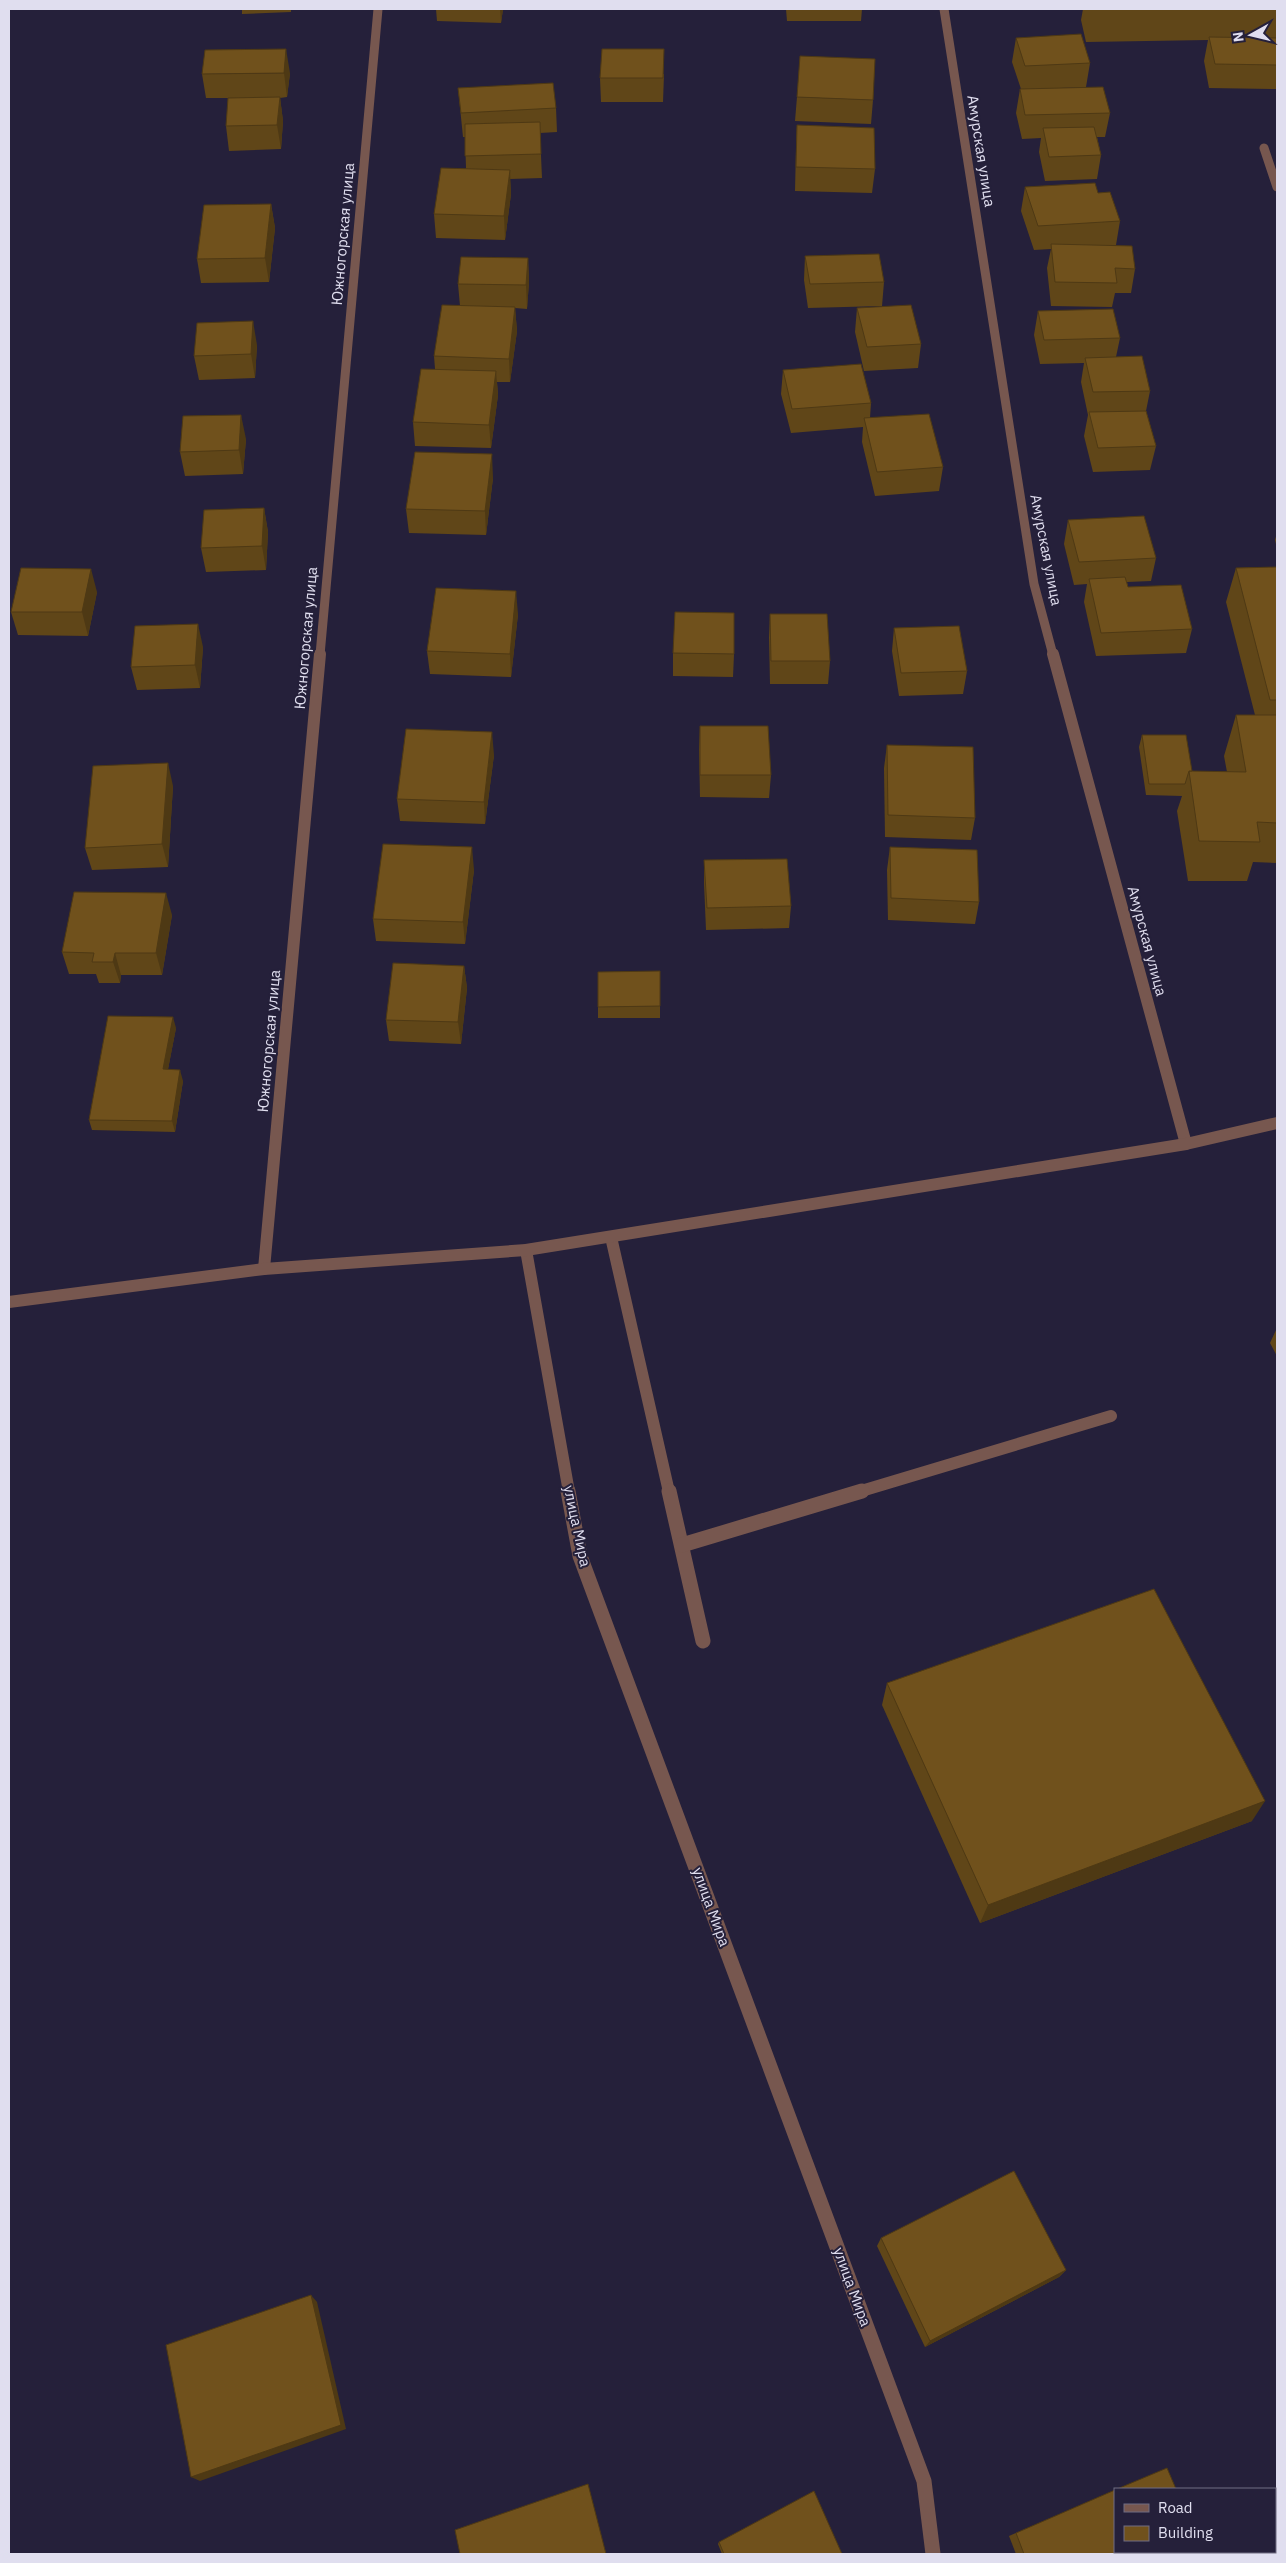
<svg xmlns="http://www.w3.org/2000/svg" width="1286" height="2563" viewBox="0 0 1286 2563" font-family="'IBM Plex Sans',sans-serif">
	<rect width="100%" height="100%" fill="#25203a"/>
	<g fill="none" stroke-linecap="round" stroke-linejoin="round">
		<polyline stroke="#77574f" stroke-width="9" points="1264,148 1277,187"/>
		<g stroke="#77574f" stroke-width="12">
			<polyline points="611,1237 669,1492"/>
			<polyline points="858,1492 1111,1416"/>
		</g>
		<g stroke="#77574f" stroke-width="15">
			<polyline points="669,1491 703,1641"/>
			<polyline points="682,1545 862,1491"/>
		</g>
		<g stroke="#77574f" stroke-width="9">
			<polyline points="944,9 1034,584 1053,655"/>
			<polyline points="320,655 378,9"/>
		</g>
		<g stroke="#77574f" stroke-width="12">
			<polyline points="1053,654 1186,1144"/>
			<polyline points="526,1250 569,1492"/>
			<polyline points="264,1269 320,654"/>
			<polyline points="9,1302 264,1269 526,1250 1186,1144 1277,1123"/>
		</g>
		<polyline stroke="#77574f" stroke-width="15" points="568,1491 580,1556 924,2481 933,2554"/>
	</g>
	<g fill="#604618">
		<polygon points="242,9 291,9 291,12 242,14"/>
		<polygon points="436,9 503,9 501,23 437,21"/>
		<polygon points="786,9 862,9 861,21 787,21"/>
		<polygon points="1083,9 1277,9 1277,89 1209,88 1204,61 1208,40 1086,42 1081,20"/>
		<polygon points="1016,38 1090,63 1086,87 1060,88 1110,113 1105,137 1097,137 1101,155 1097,179 1045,181 1039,152 1041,138 1022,139 1016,113 1020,89 1021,89 1012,62"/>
		<polygon points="290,73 287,97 280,98 283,121 281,149 229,151 226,126 254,98 206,98 202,74"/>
		<polygon points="664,74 663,102 601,102 600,78"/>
		<polygon points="458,88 556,108 557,132 540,133 542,178 510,179 511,194 505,240 436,238 434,214 466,168 465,137 463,137"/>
		<polygon points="797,97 873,100 871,124 795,121"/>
		<polygon points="797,125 875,169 872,193 795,191 796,149"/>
		<polygon points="1025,187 1098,193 1120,221 1116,245 1109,245 1135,269 1131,293 1115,293 1112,307 1051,306 1047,268 1051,249 1034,250 1021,211"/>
		<polygon points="271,204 275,228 269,282 201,283 197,259"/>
		<polygon points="805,256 884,282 882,306 808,308 804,280"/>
		<polygon points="528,258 529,282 527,309 515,308 517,331 510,382 497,382 498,395 491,448 415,446 413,422 435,369 434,356 460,306 458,284"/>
		<polygon points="857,308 921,344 918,368 864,371 855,332"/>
		<polygon points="1038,311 1120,338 1116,357 1150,391 1146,411 1156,446 1150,470 1093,472 1084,436 1088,415 1081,382 1084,363 1040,364 1034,335"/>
		<polygon points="257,345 255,378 199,380 194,356"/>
		<polygon points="783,370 871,403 870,418 943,467 939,491 875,496 862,442 863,427 791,433 781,394"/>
		<polygon points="246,439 243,474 185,476 180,452"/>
		<polygon points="493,478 486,535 409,533 406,509"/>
		<polygon points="264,508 268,532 266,570 206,572 201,548"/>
		<polygon points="1068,520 1156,558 1151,581 1127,582 1128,587 1192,629 1186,653 1096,656 1084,602 1087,584 1074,585 1064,544"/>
		<polygon points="1277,533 1277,548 1275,540"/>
		<polygon points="1277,567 1277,863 1253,862 1247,881 1188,881 1177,811 1182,796 1146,795 1139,747 1142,735 1192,771 1227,772 1224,756 1236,715 1255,715 1226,602 1236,568"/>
		<polygon points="97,592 88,636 18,635 11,612"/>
		<polygon points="518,614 511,677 430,674 427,651"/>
		<polygon points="770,614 830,661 828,684 770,684 769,637"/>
		<polygon points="894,628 967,671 963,694 899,696 892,651"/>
		<polygon points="203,647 200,688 137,690 131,667"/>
		<polygon points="673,653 734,654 733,677 673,676"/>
		<polygon points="700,726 771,775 769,798 700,797 699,749"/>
		<polygon points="887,745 975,818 971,840 885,837 884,768"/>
		<polygon points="494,755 485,824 400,821 397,799"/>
		<polygon points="173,786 168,867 92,870 85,848"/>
		<polygon points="890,847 979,902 975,924 888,920 887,870"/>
		<polygon points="704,860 791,906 789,928 706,930 704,883"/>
		<polygon points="474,870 465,944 376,941 373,919"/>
		<polygon points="172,915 162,975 121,975 120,983 99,983 96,974 69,974 62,952"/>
		<polygon points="464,966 467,988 461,1044 389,1041 386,1020"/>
		<polygon points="660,1006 660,1018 598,1018 598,1007"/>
		<polygon points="176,1028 168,1069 183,1081 175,1132 92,1130 89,1120"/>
		<polygon points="1277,1328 1277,1356 1270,1343"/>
		<polygon points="887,1683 1252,1821 980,1923 882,1705"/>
		<polygon points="881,2238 1066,2270 1059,2277 925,2347 877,2246"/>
		<polygon points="1115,2490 1204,2554 1016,2554 1009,2536"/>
		<polygon points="719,2542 842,2554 722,2554 718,2544"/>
	</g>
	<g fill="#4e3914">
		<polygon points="500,9 503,9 501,23"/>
		<polygon points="286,49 290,73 287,97 284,73"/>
		<polygon points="280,97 283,121 281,149 277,125"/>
		<polygon points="510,170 511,194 505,240 504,216"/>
		<polygon points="271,204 275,228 269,282 265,258"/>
		<polygon points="528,258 529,282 527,309 526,285"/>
		<polygon points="515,307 517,331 510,382 509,359"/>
		<polygon points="253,321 257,345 255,378 251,354"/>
		<polygon points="496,371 498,395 491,448 489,425"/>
		<polygon points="241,415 246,439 243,474 239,450"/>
		<polygon points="492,454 493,478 486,535 485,511"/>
		<polygon points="264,508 268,532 266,570 262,546"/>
		<polygon points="91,569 97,592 88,636 82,612"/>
		<polygon points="516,591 518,614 511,677 510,654"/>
		<polygon points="198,624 203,647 200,688 195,665"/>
		<polygon points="492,732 494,755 485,824 484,802"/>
		<polygon points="168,763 173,786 168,867 162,844"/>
		<polygon points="472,847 474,870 465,944 463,922"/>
		<polygon points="166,893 172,915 162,975 156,953"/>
		<polygon points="115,953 121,975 120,983 113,962"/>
		<polygon points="464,966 467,988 461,1044 458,1022"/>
		<polygon points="173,1017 176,1028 166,1080 163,1069"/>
		<polygon points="180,1070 183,1081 175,1132 172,1121"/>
		<polygon points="1265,1801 1252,1821 980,1923 988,1905"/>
		<polygon points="1066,2270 1059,2277 925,2347 930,2341"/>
		<polygon points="311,2295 317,2302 346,2429 200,2481 191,2477"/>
	</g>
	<g fill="#70511c" stroke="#4e3914">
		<polygon points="1081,34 1090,63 1025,66 1016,38"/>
		<polygon points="1209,37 1277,38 1277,65 1215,64"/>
		<polygon points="286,49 284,73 202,74 205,50"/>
		<polygon points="602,49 664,49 663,78 600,78"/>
		<polygon points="800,56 875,59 873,100 797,97"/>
		<polygon points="553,83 556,108 461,113 458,88"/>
		<polygon points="1103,87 1110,113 1025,115 1020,89"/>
		<polygon points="280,97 277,125 226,126 228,98"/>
		<polygon points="540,122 541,154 465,156 465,124"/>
		<polygon points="797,125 874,128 875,169 796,167"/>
		<polygon points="1094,127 1101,155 1049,157 1043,128"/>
		<polygon points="441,168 510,170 504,216 434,214"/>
		<polygon points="1095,183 1098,193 1110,192 1120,221 1038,226 1025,187"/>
		<polygon points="271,204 265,258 197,259 204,205"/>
		<polygon points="1051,244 1132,246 1135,269 1115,268 1117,283 1055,282"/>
		<polygon points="879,254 884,282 810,284 805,256"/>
		<polygon points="461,257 528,258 526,285 458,284"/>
		<polygon points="442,305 515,307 509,359 434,356"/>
		<polygon points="911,305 921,344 867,347 857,308"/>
		<polygon points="1113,309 1120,338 1044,340 1038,311"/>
		<polygon points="253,321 251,354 194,356 197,323"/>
		<polygon points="1142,356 1150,391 1093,392 1085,358"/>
		<polygon points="861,364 871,403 792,409 783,370"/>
		<polygon points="421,369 496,371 489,425 413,422"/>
		<polygon points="1146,411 1156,446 1098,448 1089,412"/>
		<polygon points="929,414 943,467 877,472 864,418"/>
		<polygon points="241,415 239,450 180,452 183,416"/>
		<polygon points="415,452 492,454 485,511 406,509"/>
		<polygon points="264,508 262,546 201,548 204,510"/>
		<polygon points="1144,516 1156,558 1079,562 1068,520"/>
		<polygon points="1277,567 1277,700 1270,700 1236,568"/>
		<polygon points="21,568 91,569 82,612 11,612"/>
		<polygon points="1125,577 1128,587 1181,585 1192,629 1101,633 1089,579"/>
		<polygon points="436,588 516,591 510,654 427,651"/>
		<polygon points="675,612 734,613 734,654 673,653"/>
		<polygon points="770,614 827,614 830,661 771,661"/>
		<polygon points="198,624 195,665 131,667 135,626"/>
		<polygon points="959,626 967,671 901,673 894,628"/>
		<polygon points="1236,715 1277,715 1277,823 1257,822 1260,842 1199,841 1189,771 1246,772"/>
		<polygon points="700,726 768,726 771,775 700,775"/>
		<polygon points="406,729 492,732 484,802 397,799"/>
		<polygon points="1142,735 1186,735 1192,771 1189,771 1185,784 1149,784"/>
		<polygon points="887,745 973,747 975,818 888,815"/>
		<polygon points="168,763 162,844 85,848 93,766"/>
		<polygon points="383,844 472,847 463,922 373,919"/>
		<polygon points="890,847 977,850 979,902 891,898"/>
		<polygon points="787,859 791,906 707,908 704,860"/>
		<polygon points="74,892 166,893 156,953 115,953 113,962 92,962 94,953 62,952"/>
		<polygon points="393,963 464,966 458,1022 386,1020"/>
		<polygon points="660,971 660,1006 598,1007 598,972"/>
		<polygon points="108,1016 173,1017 163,1069 180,1070 172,1121 89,1120"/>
		<polygon points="1154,1589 1265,1801 988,1905 887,1683"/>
		<polygon points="1014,2171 1066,2270 930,2341 881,2238"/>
		<polygon points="311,2295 341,2425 191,2477 166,2345"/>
		<polygon points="1167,2468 1176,2489 1117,2489"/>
		<polygon points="588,2484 606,2554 460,2554 455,2530"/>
		<polygon points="1115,2490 1115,2552 1203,2552 1204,2554 1024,2554 1016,2533"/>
		<polygon points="814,2491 842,2554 724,2554 719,2542"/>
	</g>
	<g text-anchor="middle" stroke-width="4" stroke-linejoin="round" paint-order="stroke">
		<g font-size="15" fill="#e0deef" stroke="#25203a">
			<text transform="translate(981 151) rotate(81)" y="5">Амурская улица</text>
			<text transform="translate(343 234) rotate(-85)" y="5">Южногорская улица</text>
			<text transform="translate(1046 550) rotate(79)" y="5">Амурская улица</text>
			<text transform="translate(306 638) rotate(-85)" y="5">Южногорская улица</text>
			<text transform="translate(1147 941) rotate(75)" y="5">Амурская улица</text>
			<text transform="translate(269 1041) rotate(-85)" y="5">Южногорская улица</text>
			<text transform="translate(577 1526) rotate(78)" y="5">улица Мира</text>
			<text transform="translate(711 1907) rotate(70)" y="5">улица Мира</text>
			<text transform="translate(852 2287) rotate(70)" y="5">улица Мира</text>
		</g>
	</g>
	<rect width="1286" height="2563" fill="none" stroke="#e0deef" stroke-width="20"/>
	<rect x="1114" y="2488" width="162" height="65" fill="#25203a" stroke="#706c82"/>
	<rect x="1124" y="2504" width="25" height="8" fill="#77574f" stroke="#706c82"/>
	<text x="1158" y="2513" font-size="15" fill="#e0deef">Road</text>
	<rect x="1124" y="2526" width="25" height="15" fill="#70511c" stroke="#706c82"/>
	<text x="1158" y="2538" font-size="15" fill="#e0deef">Building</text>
	<g transform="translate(1251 35) rotate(262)" stroke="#25203a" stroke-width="4" paint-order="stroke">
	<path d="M0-4L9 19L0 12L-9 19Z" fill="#e0deef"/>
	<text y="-8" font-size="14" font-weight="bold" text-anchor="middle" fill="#e0deef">N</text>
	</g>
</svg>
